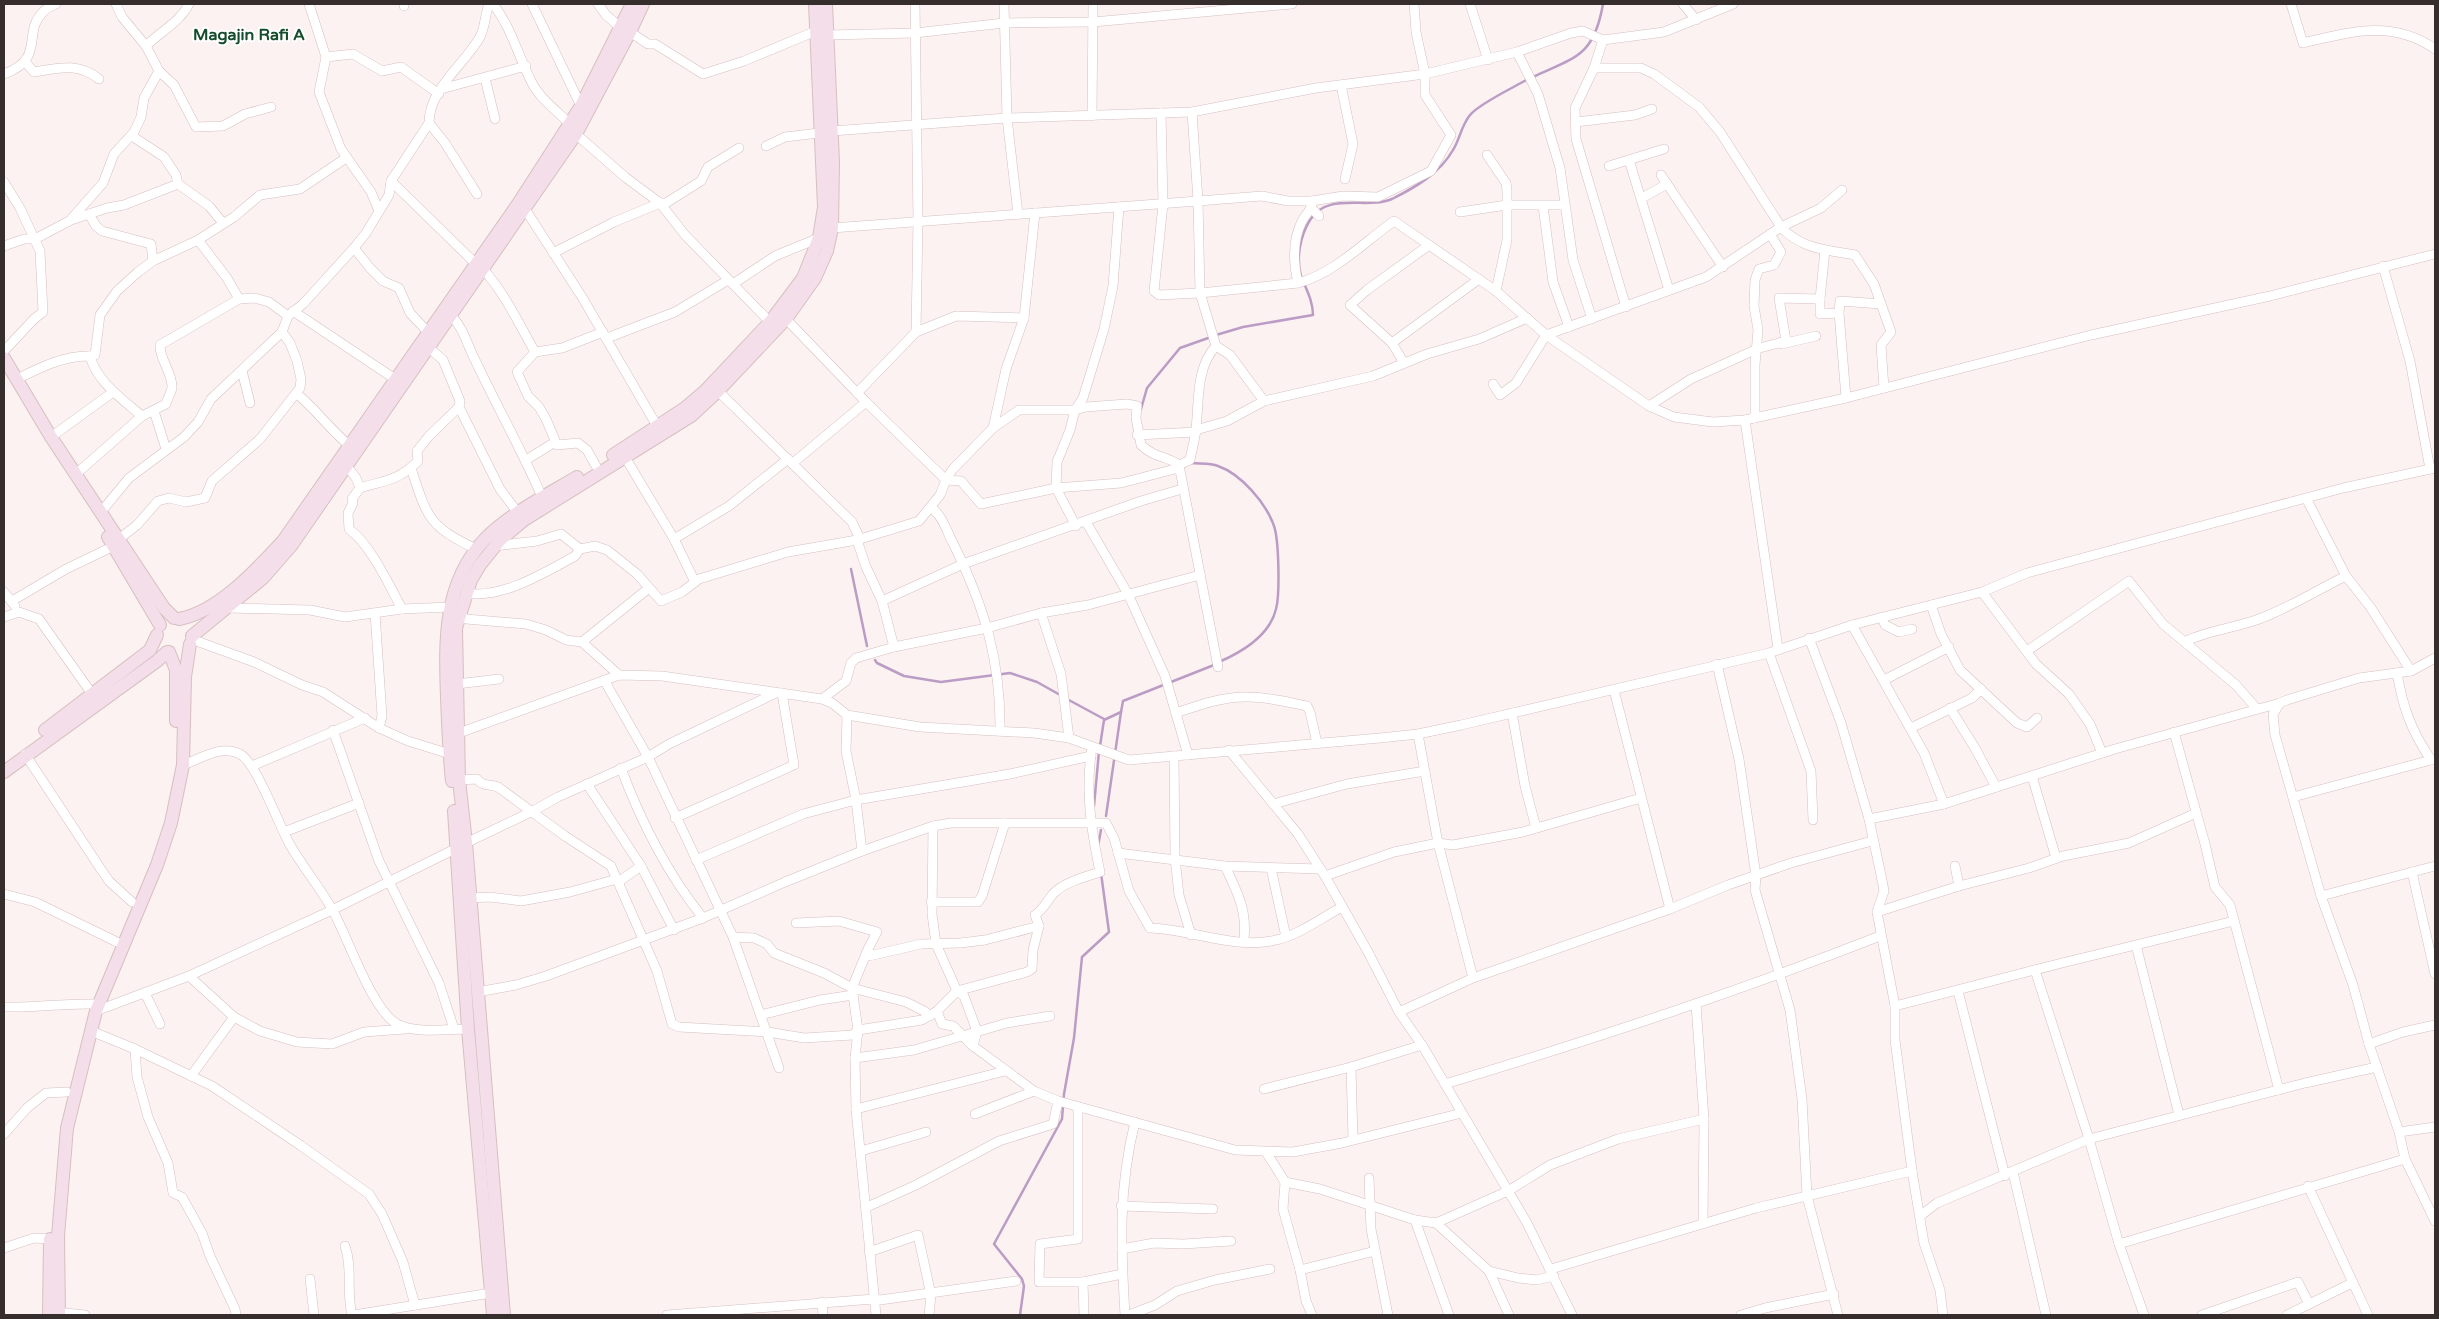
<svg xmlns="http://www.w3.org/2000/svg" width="2439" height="1319" viewBox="0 0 2439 1319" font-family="'Varela Round',sans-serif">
	<rect width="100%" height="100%" fill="#fcf2f2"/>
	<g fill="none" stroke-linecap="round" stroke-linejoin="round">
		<g stroke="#bb9cc4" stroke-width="2.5">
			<path d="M 1533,77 C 1576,57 1594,56 1603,4"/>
			<path d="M 1216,335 L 1243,327 L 1313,315 C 1313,301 1306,289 1301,276 C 1296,258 1300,236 1310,220 C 1328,191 1366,210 1392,199 C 1416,187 1440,173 1453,150 C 1460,139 1461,126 1470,115 C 1480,103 1513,88 1528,79"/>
			<polyline points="1141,409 1147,388 1180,348 1211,337"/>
			<path d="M 1191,463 C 1200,464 1210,463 1218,466 C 1241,474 1266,503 1274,526 C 1279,540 1280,595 1276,609 C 1270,635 1242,652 1219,662"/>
			<polyline points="851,569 867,646"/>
			<polyline points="875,660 877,663 904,676 941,682 1010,673 1037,682 1062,696"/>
			<polyline points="1067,699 1104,719"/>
			<polyline points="1100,746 1104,720 1121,712 1123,701 1214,665"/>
			<polyline points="1094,806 1099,751"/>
			<polyline points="1106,816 1121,712"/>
			<polyline points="1098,846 1101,830"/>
			<polyline points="1020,1315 1024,1286 1022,1279 994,1244 1062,1119 1064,1094 1074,1038 1082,957 1109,932 1101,873"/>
		</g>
		<defs>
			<g id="street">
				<polyline points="116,4 122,17 146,46 159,71 174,85 196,127 223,126 245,114 271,107"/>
				<polyline points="309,4 326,57 319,92 324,105 341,149 371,192 379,211"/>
				<polyline points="404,4 404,6"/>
				<path d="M 493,4 C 511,27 518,55 531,81 C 539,98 557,111 570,124"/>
				<polyline points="532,4 581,106"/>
				<polyline points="598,4 606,15 621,28"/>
				<polyline points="915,4 918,221 916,332"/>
				<polyline points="1004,4 1007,118 1018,214"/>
				<polyline points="1470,4 1488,60"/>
				<polyline points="1683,4 1696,20"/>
				<path d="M 2291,4 L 2303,43 C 2350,32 2392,19 2435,49"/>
				<polyline points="630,32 648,44 655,44 703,74 744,61 816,31"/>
				<polyline points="827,35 915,33 1004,23 1093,22 1292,4"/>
				<path d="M 146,46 C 161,31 180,22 189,4"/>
				<polyline points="1517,52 1538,94 1560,168 1573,260 1592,319"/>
				<polyline points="326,57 353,54 382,71 401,67 439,94"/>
				<path d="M 25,62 L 34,72 C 58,68 78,62 99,79"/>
				<path d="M 1594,68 L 1641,68 L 1654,74 L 1699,107 L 1720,132 L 1781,227 C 1801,249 1827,250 1855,255 L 1874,284 L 1891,332 L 1881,345 L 1884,388"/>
				<path d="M 4,74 C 46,59 22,32 43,12 C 46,8 52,6 56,4"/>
				<polyline points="485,78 495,119"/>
				<polyline points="1341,85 1353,144 1345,179"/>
				<polyline points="441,89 526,66"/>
				<polyline points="1192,112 1198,201 1262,196 1288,201 1312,201 1343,196 1378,197 1431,171 1451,135 1425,95 1425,74 1416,32 1414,4"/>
				<polyline points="1161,113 1163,204 1154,291 1159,295 1200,293 1216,346 1230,355 1264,401"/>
				<polyline points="1092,116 1093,4"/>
				<polyline points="1576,122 1635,115 1652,109"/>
				<polyline points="429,123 445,143 477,194"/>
				<polyline points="832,131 1007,118 1192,112 1316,88 1425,74 1517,52 1571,33 1583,31 1603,40"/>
				<polyline points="576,134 625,177 660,203 685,235 770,322"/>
				<polyline points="132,136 164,157 176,175 178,184 209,206 223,223"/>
				<polyline points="766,146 785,137 819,133"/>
				<polyline points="1487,155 1506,183 1507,190 1507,240 1496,291"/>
				<polyline points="1629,160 1669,290"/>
				<polyline points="1609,166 1664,149"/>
				<polyline points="1661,175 1723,267"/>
				<polyline points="391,181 475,263"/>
				<polyline points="4,182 20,208 40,251 43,312 34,319 4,351"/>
				<polyline points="1642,198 1667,184"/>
				<polyline points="1543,206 1553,282 1569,327"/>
				<polyline points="525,209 582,297 657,426"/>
				<polyline points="1312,209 1319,216"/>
				<polyline points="1460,212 1507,205 1564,205"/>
				<polyline points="89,214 96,226 102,231 151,244 153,261"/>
				<polyline points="72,218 103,183 114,154 134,132 141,117 144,98 159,71"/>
				<path d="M 832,228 L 1198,201 L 1200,293 L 1298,283 C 1335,273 1363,243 1394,221 L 1496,291 L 1546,335 L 1649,406 L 1674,417 L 1713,422 L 1745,420 L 1846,398 L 2091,335 L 2270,296 L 2435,254"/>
				<polyline points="198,240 227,278 239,299"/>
				<polyline points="4,246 24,239 35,239 71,220 107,208 124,205 178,184"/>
				<polyline points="354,248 370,268 383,281 399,288 410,313 428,332"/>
				<polyline points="553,253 614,222 660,203 666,203 701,181 708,167 739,148"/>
				<polyline points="2383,266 2410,361 2430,469"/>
				<path d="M 484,270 C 505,294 519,324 535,352 L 517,372 L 528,396 L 539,407 L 546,419 L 557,445 L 578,443 L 587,450 L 596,466"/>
				<path d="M 1298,283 C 1293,262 1292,241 1302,221 C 1306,213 1312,211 1312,201"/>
				<polyline points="733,284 775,256 819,238"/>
				<polyline points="1820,299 1825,250"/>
				<polyline points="1626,307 1576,139 1575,108 1594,68 1603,40 1664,32 1733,4"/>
				<polyline points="293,311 395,379"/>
				<polyline points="1839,313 1846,398"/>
				<path d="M 451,315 C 464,329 467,345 476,362 C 498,408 522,451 542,497"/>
				<polyline points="786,319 866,402 946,480 961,481 981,504 1056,488 1121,483 1179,468"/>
				<polyline points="607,338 675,312 728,280"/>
				<polyline points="1392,343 1479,279"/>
				<polyline points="1782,344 1816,336"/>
				<polyline points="428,347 443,360 460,401 459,407 500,489 518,513"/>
				<polyline points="1756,349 1786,341 1779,298 1820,299 1820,314 1839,313 1840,301 1881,304"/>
				<polyline points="535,352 562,348 603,332"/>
				<polyline points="90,356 95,355 100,315 117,291 138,272 153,261 198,240 234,217 260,195 300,189 346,158"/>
				<polyline points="1404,363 1392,343 1350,305 1367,290 1429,245"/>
				<polyline points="242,371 250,403"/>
				<path d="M 17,379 C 39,368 65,355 90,356 C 97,382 122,399 142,416"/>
				<polyline points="1493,384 1500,395 1516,383 1546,335 1706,277 1781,227 1821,208 1842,190"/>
				<polyline points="718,391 852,522 860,539"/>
				<polyline points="857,393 916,332 956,316 1024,318"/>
				<path d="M 297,394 C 316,409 330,430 349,445"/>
				<polyline points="1649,406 1691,379 1759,348"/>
				<polyline points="154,411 166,449"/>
				<polyline points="1755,418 1755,365 1758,330 1754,306 1755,280 1759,269 1774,265 1781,252 1770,234"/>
				<polyline points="1745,420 1778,649"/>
				<polyline points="993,428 1006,369 1024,318 1035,213"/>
				<polyline points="1196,430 1227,421 1264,401 1373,376 1427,354 1479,339 1527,318"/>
				<polyline points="1137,435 1196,432"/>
				<polyline points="51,437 113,392"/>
				<polyline points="625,457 674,539 695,582"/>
				<polyline points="526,460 555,442"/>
				<polyline points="793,463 866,402"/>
				<path d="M 346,465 L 356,478 L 360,488 L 352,499 L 353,503 L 348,513 L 349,529 C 371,545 389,585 402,609"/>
				<path d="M 1179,465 L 1190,460 C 1192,449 1195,439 1196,429 C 1199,401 1196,367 1216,346"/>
				<path d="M 411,468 C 427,517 428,526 476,549"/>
				<path d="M 76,474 L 142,416 L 166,404 C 167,399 171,393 172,388 C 173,373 159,359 160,345 L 239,299 L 255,298 L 269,302 L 288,316"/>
				<path d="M 360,488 C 386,480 398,481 418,461 L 417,451 L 429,436 L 459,407"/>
				<polyline points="2306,498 2346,576 2371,608 2411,671"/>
				<path d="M 931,508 C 942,514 947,532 953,543 C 984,606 1001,660 1000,731"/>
				<path d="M 101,512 L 129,478 L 184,437 L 198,422 L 211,399 L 282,332 L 288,316 L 303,304 L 354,248 L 366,233 L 389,195 L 391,181 L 429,123 C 429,89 464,65 480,37 C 485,28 485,14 489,4"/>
				<polyline points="1086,522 1128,594 1165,676 1188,755"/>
				<polyline points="1076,526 1056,488 1057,462 1070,430 1075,410 1083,398 1104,329 1113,286 1119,207"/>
				<polyline points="119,539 137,525 158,501 169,498 186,502 205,498 212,481 260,439 300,388 301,379 297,361 290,343 282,332"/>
				<polyline points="674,539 729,506 788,459"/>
				<polyline points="857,540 866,567 882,601 894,647 987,628 1041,613 1088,605 1200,575"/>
				<path d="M 494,546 L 537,541 L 561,534 L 580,549 L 595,546 L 607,550 L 637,574 L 661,601 L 682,592 L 699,579 L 788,552 L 857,540 L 919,521 L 940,495 L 946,480 L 952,470 L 993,428 L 1019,410 L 1075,410 L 1086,407 L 1127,404 L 1137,406 L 1136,418 L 1141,445 C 1156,459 1166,455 1179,465 L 1218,667"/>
				<polyline points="4,592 15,606"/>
				<polyline points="1982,592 2036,664 2069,694 2090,724 2102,753"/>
				<path d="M 466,593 C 500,600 546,572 575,556 L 580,549"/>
				<polyline points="12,601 66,569 114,546"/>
				<polyline points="882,601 963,564 1141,501 1182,489"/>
				<polyline points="1931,605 1941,634 1960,670 2017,723 2027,727 2037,718"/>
				<polyline points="229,608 310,610 345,617 402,609 450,607"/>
				<polyline points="375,613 382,716 379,728"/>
				<polyline points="1041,613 1061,674 1069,738"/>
				<polyline points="459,614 466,619 526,624 546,630 566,640 582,642 619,675"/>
				<polyline points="4,617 19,612 39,619 92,694"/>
				<polyline points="1882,617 1885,625 1899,632 1912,629"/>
				<polyline points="1852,625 1924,753 1944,804"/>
				<polyline points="1809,638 1841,723 1869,819 1881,875 1884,891 1877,912 1895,1006 1895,1040 1912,1171 1924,1243 1940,1290 1943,1315"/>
				<polyline points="191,639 254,662 302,685 323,692 379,728 408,741 450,754"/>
				<path d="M 2186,641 C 2209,630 2235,628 2259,619 C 2289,608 2317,590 2346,576"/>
				<polyline points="582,642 649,588"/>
				<polyline points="2027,651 2129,581 2163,624 2236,685 2257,709"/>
				<polyline points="1769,653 1811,771 1813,820"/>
				<polyline points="2435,658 2411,671 2359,678 2287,700 2280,703 2273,714 2275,735 2321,896 2353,985 2369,1044 2399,1132 2405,1159 2435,1221"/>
				<polyline points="1717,664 1739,759 1756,876 1755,890 1790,1010 1802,1099 1807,1196 1838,1315"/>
				<path d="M 2397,673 C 2403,708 2411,730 2431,760 L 2435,760"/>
				<polyline points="604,680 648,757 733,937 779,1068"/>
				<polyline points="1884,680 1949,647"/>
				<polyline points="457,684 499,679"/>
				<polyline points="1614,690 1670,909"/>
				<polyline points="822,699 846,681 851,663 856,658 894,647"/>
				<polyline points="1950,708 1975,748 1996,787"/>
				<path d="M 1176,713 C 1199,705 1224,696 1249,697 C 1268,697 1287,702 1307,706 L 1310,712 L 1317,743"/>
				<polyline points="1512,713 1525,786 1536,828"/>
				<polyline points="847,715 846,751 856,800 862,851"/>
				<polyline points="1911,728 1972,698 1981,689"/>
				<polyline points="333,730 379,861 439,983 454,1029"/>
				<polyline points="2174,732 2205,844 2215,887 2230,905 2279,1090"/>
				<polyline points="459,733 619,675 662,676 822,699 832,703 847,715 920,727 1034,733 1069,738 1129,760 1380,738 1418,734 1461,725 1769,653 1852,625 1982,592 2027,573 2343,488 2435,468"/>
				<polyline points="1418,734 1438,843 1473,978"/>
				<polyline points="1229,750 1298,834 1325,876 1368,952 1399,1012 1422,1045 1527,1223 1572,1315"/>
				<polyline points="25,754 100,868 109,881 132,902"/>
				<polyline points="1174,756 1175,858 1179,895 1191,935"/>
				<path d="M 183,765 C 200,759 222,744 240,754 C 256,762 279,825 289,843 C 302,866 319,886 332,909 C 348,937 371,1009 397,1024 C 416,1034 447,1029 468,1029"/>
				<polyline points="252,766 365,718"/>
				<path d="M 621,768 C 641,822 667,873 703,918"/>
				<polyline points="2032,776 2056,858"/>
				<path d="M 459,780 L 477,779 C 483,787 490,784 498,787 L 565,836 L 611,866 L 657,971 L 672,1024 L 679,1027 L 768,1032 L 804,1038 L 853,1035 L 858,1030 L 922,1020 L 937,1011 L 957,991 L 1027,972 L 1032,969 L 1033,950 L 1039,926 L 1035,915 C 1044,909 1046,902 1053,894 C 1064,882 1085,877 1100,872 C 1091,829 1085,791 1092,747"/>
				<polyline points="587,784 641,866 674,930"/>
				<polyline points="2293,797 2431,760"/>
				<polyline points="1273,804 1347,784 1425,771"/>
				<polyline points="675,818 794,765 782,693"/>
				<polyline points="1869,819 1944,804 2115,749 2280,703"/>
				<polyline points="933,826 932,914 936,944 957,991 964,996 977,1031 973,1046 1034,1091 1058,1101 1235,1150 1293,1152 1342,1143 1462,1113"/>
				<polyline points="284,832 359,803"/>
				<polyline points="466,843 533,811 558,797 648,757 669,744 776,693"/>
				<polyline points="1118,853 1225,866 1320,869"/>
				<polyline points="696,860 803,814 856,800 1010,774 1091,756"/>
				<path d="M 1225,866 C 1238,894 1247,909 1244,941"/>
				<polyline points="1955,866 1959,886"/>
				<polyline points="1271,868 1286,937"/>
				<polyline points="2412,872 2435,974"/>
				<polyline points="1325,876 1394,852 1438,843 1453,845 1523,832 1641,798"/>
				<polyline points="4,894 35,902 117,942"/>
				<polyline points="2321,896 2435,866"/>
				<polyline points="470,898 490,897 521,901 570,892 617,879 621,880 641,866"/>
				<polyline points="931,902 978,902 982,896 1005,823"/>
				<polyline points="1877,912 1959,886 2029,868 2063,856 2129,843 2196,813"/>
				<polyline points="796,923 839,921 877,932 868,949 852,988 858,1030 855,1058 856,1109 876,1315"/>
				<polyline points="733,937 754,938 767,944 774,953 824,973 852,988 906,1002 924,1011 930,1016"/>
				<polyline points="2136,945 2179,1115"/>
				<polyline points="868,951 869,956 921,944 960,943 985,940 1039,926"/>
				<polyline points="2035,970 2089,1139 2119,1244 2144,1315"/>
				<polyline points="189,976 234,1017 260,1031 297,1042 332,1044 364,1032 405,1029"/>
				<polyline points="1958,991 2005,1176"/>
				<path d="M 477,992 L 516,985 L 546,976 L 703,918 L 785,882 L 862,851 L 933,826 L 951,823 L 1106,823 L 1114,838 L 1129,891 L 1150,928 C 1191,929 1235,950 1276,940 C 1299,935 1321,918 1342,907"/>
				<polyline points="145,993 160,1024"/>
				<polyline points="1696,1004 1704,1119 1703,1223"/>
				<polyline points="1895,1006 2062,963 2234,921"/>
				<path d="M 4,1007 C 34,1008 63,1003 94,1004"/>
				<polyline points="96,1011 189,976 332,910 457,848"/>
				<polyline points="937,1011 942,1024 953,1026 973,1046"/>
				<polyline points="1399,1012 1473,978 1670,909 1728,885 1791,863 1872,841"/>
				<polyline points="761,1015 820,1000 853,995"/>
				<polyline points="91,1031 135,1049 212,1086 300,1145 369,1194 382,1214 403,1262 415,1305"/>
				<polyline points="2369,1044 2403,1032 2435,1025"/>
				<polyline points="135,1049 137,1077 148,1117 168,1163 173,1193 182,1197 202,1233 210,1256 235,1309 236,1315"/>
				<polyline points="855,1058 914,1050 1007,1023 1050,1016"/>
				<polyline points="1351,1067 1353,1139"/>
				<polyline points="191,1076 234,1017"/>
				<path d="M 1445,1084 C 1592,1040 1737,992 1880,936"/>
				<polyline points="1264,1089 1351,1067 1422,1045"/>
				<polyline points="1078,1107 1078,1239 1040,1244 1039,1282 1083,1282"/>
				<polyline points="856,1109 1005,1071"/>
				<polyline points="975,1114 1034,1091"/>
				<polyline points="2399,1132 2435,1127"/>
				<polyline points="4,1134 27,1108 46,1093 67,1092"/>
				<polyline points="861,1151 926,1132"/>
				<polyline points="1266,1152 1285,1182 1320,1189 1415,1220 1436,1223 1489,1271 1518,1278 1537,1280 1554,1276"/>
				<polyline points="2013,1172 2046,1315"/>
				<polyline points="1369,1178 1371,1229 1388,1315"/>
				<polyline points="1285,1182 1283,1209 1300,1270 1306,1301 1312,1315"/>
				<polyline points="2308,1186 2368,1315"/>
				<polyline points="1121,1206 1213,1209"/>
				<polyline points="867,1207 916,1185 999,1141 1053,1124 1058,1101"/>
				<polyline points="1920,1216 1937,1203 2089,1139 2305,1083 2377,1067"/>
				<polyline points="1415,1220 1449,1315"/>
				<polyline points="1436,1223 1508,1191 1550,1165 1618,1139 1704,1119"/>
				<polyline points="2119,1244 2405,1159"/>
				<path d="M 345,1246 C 353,1269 346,1292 352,1315"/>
				<polyline points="4,1248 34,1238 50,1239"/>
				<polyline points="1122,1249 1154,1243 1183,1244 1231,1241"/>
				<polyline points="869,1252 918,1235 931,1295 929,1315"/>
				<polyline points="1551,1269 1756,1208 1912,1171"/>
				<polyline points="1300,1270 1375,1251"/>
				<polyline points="1489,1271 1509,1315"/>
				<polyline points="310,1279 314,1315"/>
				<polyline points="822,1302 823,1315"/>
				<polyline points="55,1312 85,1315"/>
				<polyline points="354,1315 497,1292"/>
				<polyline points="667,1315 874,1299 880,1300 1016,1281"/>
				<polyline points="1084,1315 1083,1282 1122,1274"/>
				<path d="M 1125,1315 C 1121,1247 1118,1189 1135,1122"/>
				<polyline points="1129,1315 1155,1305 1177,1291 1215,1280 1270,1269"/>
				<polyline points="1741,1315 1765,1308 1834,1294"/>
				<polyline points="2202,1315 2298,1282 2309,1304"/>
				<polyline points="2287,1315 2352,1283"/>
			</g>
			<g id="secondary">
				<polyline points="4,358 51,437 164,608 174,618"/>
				<polyline points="613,455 685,408 705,391 770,322 803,278 819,238 824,207 815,4"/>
				<polyline points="108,537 160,625"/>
				<path d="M 179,619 C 218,612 257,569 283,541 L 518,204 L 581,106 L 632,4"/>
				<polyline points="192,636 263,578 291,546 576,134 630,32 643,4"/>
				<polyline points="169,652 176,670 176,721"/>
				<polyline points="45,730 150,650 157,635"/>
				<polyline points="4,772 157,661 167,652"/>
				<path d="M 452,781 C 449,753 448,725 447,697 C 445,641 443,583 485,539 C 511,513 545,496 577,477"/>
				<polyline points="454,811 468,1029 493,1315"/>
				<polyline points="49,1315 50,1239"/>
				<polyline points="59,1315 58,1236 67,1128 96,1011 157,865 171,823 183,765 185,677 190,644"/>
				<polyline points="504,1315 466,843 459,780 456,628 471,580 480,565 500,540 524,520 691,416 718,391 786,319 815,278 827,251 832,228 833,162 826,4"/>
			</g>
		</defs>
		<use href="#street" stroke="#d7bfc0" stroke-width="10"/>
		<use href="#secondary" stroke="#d7bfc0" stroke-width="14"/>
		<use href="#street" stroke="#fff" stroke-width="9"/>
		<use href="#secondary" stroke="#f3dee9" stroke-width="12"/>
	</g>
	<g text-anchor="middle" stroke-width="4" stroke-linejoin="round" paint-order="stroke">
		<g font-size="16" font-weight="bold" fill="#154c2b" stroke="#fff">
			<text x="249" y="40">Magajin Rafi A</text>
		</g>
	</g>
	<rect width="2439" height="1319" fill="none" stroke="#362d2d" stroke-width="10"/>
</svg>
